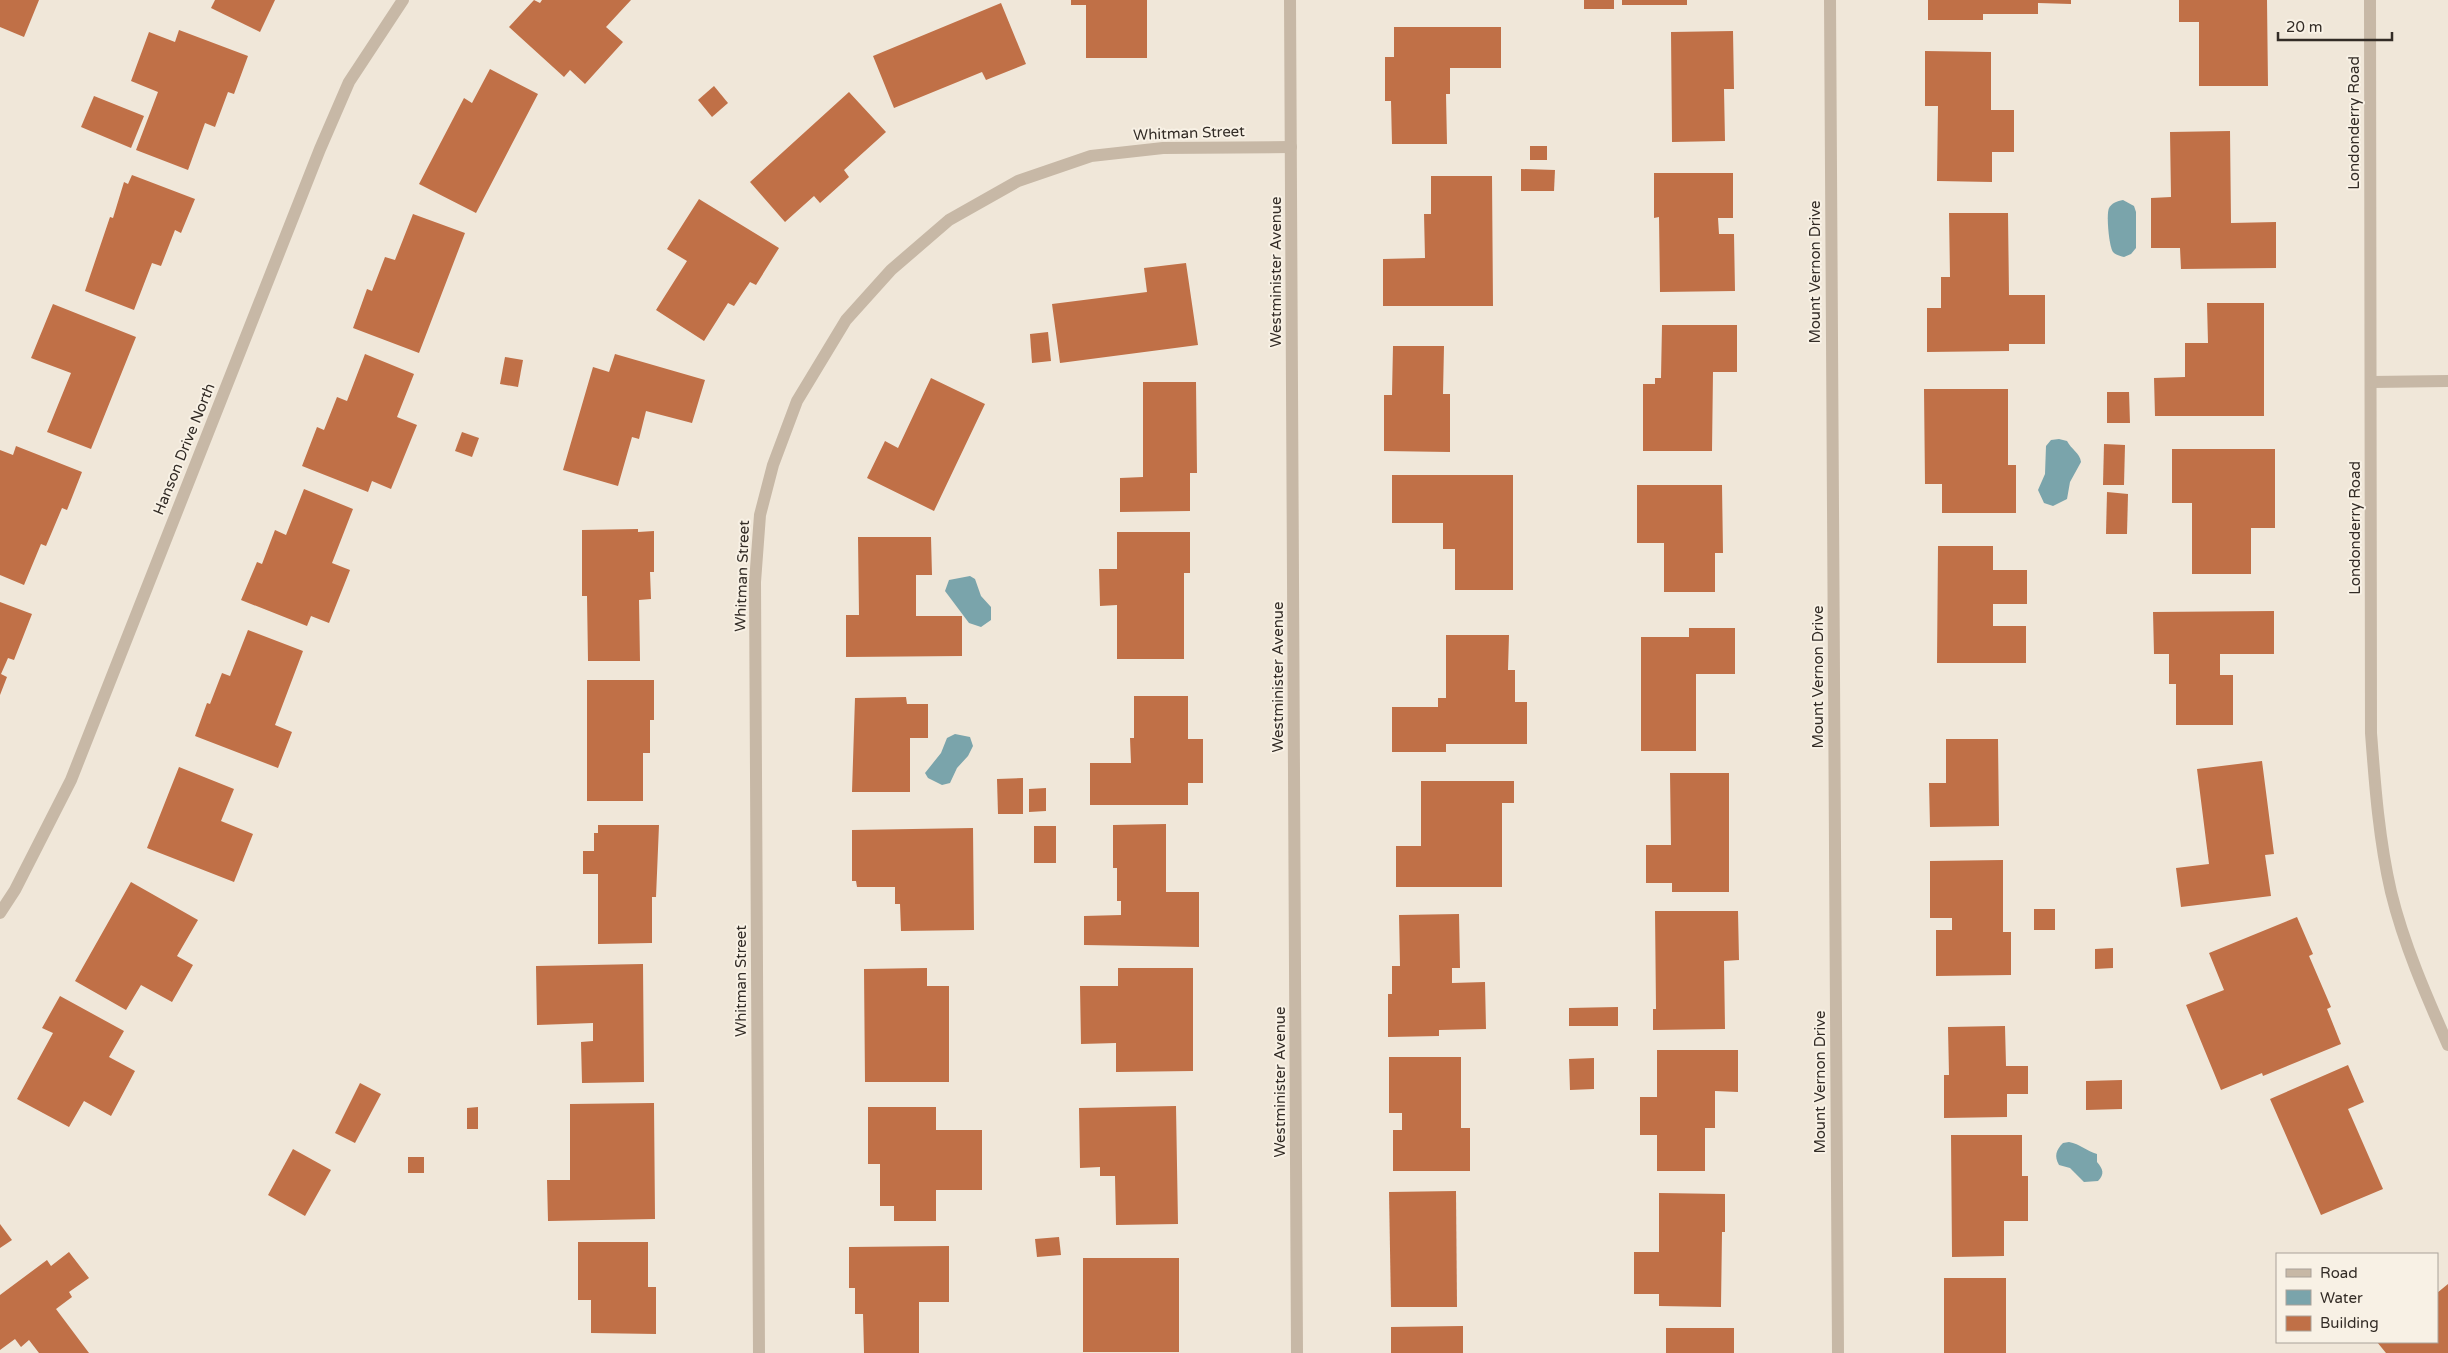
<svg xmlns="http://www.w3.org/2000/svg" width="2448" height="1353" viewBox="0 0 2448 1353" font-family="'Varela Round',sans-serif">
	<rect width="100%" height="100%" fill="#f0e7d9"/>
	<g fill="#7aa4ab">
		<path d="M 2123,200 L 2134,206 L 2136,212 L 2136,248 L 2131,254 L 2124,257 C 2120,256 2116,255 2113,252 C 2109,247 2106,214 2109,208 C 2112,203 2117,201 2123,200 Z"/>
		<path d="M 2059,439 L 2067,441 C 2071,449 2080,453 2081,462 L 2070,482 L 2067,499 L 2053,506 L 2044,503 L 2038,490 L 2045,474 L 2046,446 L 2051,440 Z"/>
		<polygon points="970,576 975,579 981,596 991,607 991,620 981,627 969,623 945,591 949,580"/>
		<polygon points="955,734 970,737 973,746 968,756 957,768 950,783 942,785 928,778 925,773 941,753 947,738"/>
		<path d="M 2069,1142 C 2080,1144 2087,1151 2097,1154 L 2097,1162 C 2103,1169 2105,1174 2098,1181 L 2084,1182 L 2070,1168 L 2059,1165 C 2054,1156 2056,1150 2063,1143 Z"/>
	</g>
	<g fill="#c07047">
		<polygon points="0,0 39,0 24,37 0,27"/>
		<polygon points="215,0 275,0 260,32 211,8"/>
		<polygon points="534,0 540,3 542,0 631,0 606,27 623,42 585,84 570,70 564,77 509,27"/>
		<polygon points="1071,0 1147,0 1147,58 1086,58 1086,5 1071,5"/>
		<rect x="1584" y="0" width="30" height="9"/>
		<rect x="1622" y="0" width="65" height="5"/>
		<polygon points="1928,0 2071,0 2071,4 2038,3 2038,14 1983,14 1983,20 1928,20"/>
		<polygon points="2179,0 2267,0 2268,86 2199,86 2199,22 2179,22"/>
		<polygon points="1001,3 1026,64 986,80 982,72 894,108 873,56"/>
		<polygon points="1394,27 1501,27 1501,68 1450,68 1450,94 1446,94 1447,144 1392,144 1391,101 1385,101 1385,57 1394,57"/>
		<polygon points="179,30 248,56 234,94 228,92 215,127 205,123 188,170 136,150 158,92 131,81 149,32 175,42"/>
		<polygon points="1733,31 1734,89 1724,89 1725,141 1672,142 1671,32"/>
		<polygon points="1925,51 1991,52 1991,110 2014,110 2014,152 1992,152 1992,182 1937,181 1938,106 1925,106"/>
		<polygon points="490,69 538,94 476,213 419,184 464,98 472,103"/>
		<polygon points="714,86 728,103 712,117 698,100"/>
		<polygon points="849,92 886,132 844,170 849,177 820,203 814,196 785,222 750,182"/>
		<polygon points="94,96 144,116 131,148 81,127"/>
		<polygon points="2230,131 2231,223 2276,222 2276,268 2181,269 2180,248 2151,248 2151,198 2171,197 2170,132"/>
		<rect x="1530" y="146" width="17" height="14"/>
		<polygon points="1521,169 1555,170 1554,191 1521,191"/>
		<polygon points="1654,173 1733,173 1733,218 1718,218 1719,234 1734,234 1735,291 1660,292 1659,217 1654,218"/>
		<polygon points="132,175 195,199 181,233 175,230 161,266 152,263 134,310 85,291 110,217 113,218 124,182 128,184"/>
		<polygon points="1431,176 1492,176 1493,306 1383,306 1383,259 1425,258 1424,214 1431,214"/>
		<polygon points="699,199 779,248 756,285 750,282 734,306 728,303 704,341 656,310 687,261 667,249"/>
		<polygon points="1949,213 2008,213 2009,295 2045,295 2045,344 2009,344 2009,351 1927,352 1927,308 1941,308 1941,277 1950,277"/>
		<polygon points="413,214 465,233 419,353 353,328 367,289 372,291 385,257 395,260"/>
		<polygon points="1186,263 1198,345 1060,363 1052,304 1147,292 1144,268"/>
		<polygon points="2207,303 2264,303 2264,416 2155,416 2154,378 2185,377 2185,343 2208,343"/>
		<polygon points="53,304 136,337 91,449 47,432 71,373 31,358"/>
		<polygon points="1662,325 1737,325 1737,372 1713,372 1712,451 1643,451 1643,384 1655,384 1655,378 1661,378"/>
		<polygon points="1048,332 1051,361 1032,363 1030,334"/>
		<polygon points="1393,346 1444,346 1443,394 1450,394 1450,452 1384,451 1384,395 1392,395"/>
		<polygon points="365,354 414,374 397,417 417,425 391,489 372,481 368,492 302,466 317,427 324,430 337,397 347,401"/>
		<polygon points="615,354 705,380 692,423 646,411 639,439 632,437 618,486 563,470 593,367 609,372"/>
		<polygon points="505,357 523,360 518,387 500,384"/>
		<polygon points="931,378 985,404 934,511 867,478 885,441 898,448"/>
		<polygon points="1143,382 1196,382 1197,473 1190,473 1190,511 1120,512 1120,478 1143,477"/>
		<polygon points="1924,389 2008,389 2008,465 2016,465 2016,513 1942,513 1942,484 1925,484"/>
		<polygon points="2107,392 2129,392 2130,423 2107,423"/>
		<polygon points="462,432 479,438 472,457 455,451"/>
		<polygon points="2104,444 2125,445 2124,485 2103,485"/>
		<polygon points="16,446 82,472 67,510 62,508 46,546 41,544 24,585 0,575 0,450 13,455"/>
		<polygon points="2172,449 2275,449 2275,528 2251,528 2251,574 2192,574 2192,503 2172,503"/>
		<polygon points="1392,475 1513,475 1513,590 1455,590 1455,549 1443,549 1443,523 1392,523"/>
		<polygon points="1637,485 1722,485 1723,553 1715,553 1715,592 1664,592 1664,543 1637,543"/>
		<polygon points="304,489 353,509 332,563 350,570 329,623 311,616 307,626 241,600 257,562 262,564 275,530 286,535"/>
		<polygon points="2107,492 2128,494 2127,534 2106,534"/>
		<polygon points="638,529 638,532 654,531 654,572 650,572 651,599 639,600 640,661 588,661 587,596 582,596 582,530"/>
		<polygon points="1117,532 1190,532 1190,573 1184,573 1184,659 1117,659 1117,605 1100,606 1099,569 1117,569"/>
		<polygon points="858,537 931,537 932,575 916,575 916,616 962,616 962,656 846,657 846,615 859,615"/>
		<polygon points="1938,546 1993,546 1993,570 2027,570 2027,604 1993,604 1993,626 2026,626 2026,663 1937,663"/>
		<polygon points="0,602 32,614 14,660 8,658 1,674 7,677 0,695"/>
		<polygon points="2274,611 2274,654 2220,654 2220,675 2233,675 2233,725 2176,725 2176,684 2169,684 2169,654 2154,654 2153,612"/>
		<polygon points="1689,628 1735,628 1735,674 1696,674 1696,751 1641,751 1641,637 1689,637"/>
		<polygon points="248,630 303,651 275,725 292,732 278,768 195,736 207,703 210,704 222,673 230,676"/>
		<polygon points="1446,635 1509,635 1508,670 1515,670 1515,702 1527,702 1527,744 1446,744 1446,752 1392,752 1392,707 1438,707 1438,698 1446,698"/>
		<polygon points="587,680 654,680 654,720 650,720 650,753 643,753 643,801 587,801"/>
		<polygon points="1134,696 1188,696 1188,739 1203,739 1203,783 1188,783 1188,805 1090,805 1090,763 1131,763 1130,738 1134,738"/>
		<polygon points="906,697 907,704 928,704 928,738 910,738 910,792 852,792 855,698"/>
		<polygon points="1946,739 1998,739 1999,826 1930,827 1929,783 1946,783"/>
		<polygon points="2262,761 2274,854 2265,855 2271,896 2181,907 2176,868 2209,864 2197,769"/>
		<polygon points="179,767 234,789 221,821 253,834 234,882 147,848"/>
		<polygon points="1670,773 1729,773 1729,892 1672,892 1672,883 1646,883 1646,845 1671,845"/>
		<polygon points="1023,778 1023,814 998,814 997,779"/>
		<polygon points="1421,781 1514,781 1514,803 1502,803 1502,887 1396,887 1396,846 1421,846"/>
		<polygon points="1046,788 1046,811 1029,812 1029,789"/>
		<polygon points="1166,824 1166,892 1199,892 1199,947 1084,945 1084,916 1121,915 1121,901 1117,901 1117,868 1113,868 1113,825"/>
		<polygon points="598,825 659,825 656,897 652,897 652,943 598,944 598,874 583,874 583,851 594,851 594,833 598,833"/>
		<rect x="1034" y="826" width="22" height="37"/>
		<polygon points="973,828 974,930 901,931 900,904 895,904 895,887 857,887 856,881 852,881 852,830"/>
		<polygon points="2003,860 2003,932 2011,932 2011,975 1936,976 1936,930 1952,930 1952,918 1930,918 1930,861"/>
		<polygon points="131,882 198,920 177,956 193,965 172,1002 141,985 126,1010 75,981"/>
		<rect x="2034" y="909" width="21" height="21"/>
		<polygon points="1655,911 1738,911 1739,960 1724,961 1725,1029 1653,1030 1653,1009 1656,1009"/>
		<polygon points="1459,914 1460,968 1452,968 1452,983 1485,982 1486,1029 1439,1030 1439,1036 1388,1037 1388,994 1392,994 1392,966 1400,966 1399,915"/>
		<polygon points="2297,917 2313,954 2309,956 2331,1007 2327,1009 2341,1044 2263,1076 2262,1073 2221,1090 2186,1005 2224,990 2209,953"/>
		<polygon points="2113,948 2113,968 2095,969 2095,949"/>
		<polygon points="643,964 644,1082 582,1083 581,1042 593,1041 593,1023 537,1025 536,966"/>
		<polygon points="927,968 927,986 949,986 949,1082 865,1082 864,969"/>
		<polygon points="1118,968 1193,968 1193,1071 1116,1072 1116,1043 1081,1044 1080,986 1118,986"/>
		<polygon points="60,996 124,1031 109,1057 135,1071 111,1116 84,1101 69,1127 17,1099 53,1033 42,1028"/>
		<polygon points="1618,1007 1618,1026 1569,1026 1569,1008"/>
		<polygon points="2005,1026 2006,1066 2028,1066 2028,1094 2007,1094 2007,1117 1944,1118 1944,1075 1949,1075 1948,1027"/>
		<polygon points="1657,1050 1738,1050 1738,1092 1715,1091 1715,1128 1705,1128 1705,1171 1657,1171 1657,1135 1640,1135 1640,1097 1657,1097"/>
		<polygon points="1389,1057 1461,1057 1461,1128 1470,1128 1470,1171 1393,1171 1393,1130 1402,1130 1402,1113 1389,1113"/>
		<polygon points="1594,1058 1594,1089 1570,1090 1569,1059"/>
		<polygon points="2348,1065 2364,1102 2348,1109 2383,1189 2321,1215 2270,1099"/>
		<polygon points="2122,1080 2122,1109 2086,1110 2086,1081"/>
		<polygon points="360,1083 381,1094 355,1143 335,1133"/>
		<polygon points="654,1103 655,1219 548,1221 547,1180 570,1180 570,1104"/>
		<polygon points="1176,1106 1178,1224 1116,1225 1115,1176 1100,1176 1100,1167 1080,1168 1079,1108"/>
		<polygon points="478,1107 478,1129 467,1129 467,1108"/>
		<polygon points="868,1107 936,1107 936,1130 982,1130 982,1190 936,1190 936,1221 894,1221 894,1206 880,1206 880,1164 868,1164"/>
		<polygon points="1951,1135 2022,1135 2022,1176 2028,1176 2028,1221 2004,1221 2004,1256 1952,1257"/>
		<polygon points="293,1149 331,1170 305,1216 268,1195"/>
		<rect x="408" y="1157" width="16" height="16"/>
		<polygon points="1456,1191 1457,1307 1391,1307 1389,1192"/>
		<polygon points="1659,1193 1725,1194 1725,1232 1722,1232 1721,1307 1659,1306 1659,1294 1634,1294 1634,1252 1659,1252"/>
		<polygon points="0,1224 12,1240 0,1248"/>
		<polygon points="1059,1237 1061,1255 1037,1257 1035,1239"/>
		<polygon points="578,1242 648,1242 648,1287 656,1287 656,1334 591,1333 591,1300 578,1300"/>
		<polygon points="949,1246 949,1302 919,1302 919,1353 864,1353 863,1314 855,1314 855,1288 849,1288 849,1247"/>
		<polygon points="69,1252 89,1278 69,1292 72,1297 56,1309 89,1353 39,1353 29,1340 21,1347 15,1339 0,1350 0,1295 47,1260 51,1266"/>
		<rect x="1083" y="1258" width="96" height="94"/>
		<rect x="1944" y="1278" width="62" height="75"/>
		<polygon points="2448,1284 2448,1353 2386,1353 2377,1342 2437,1342 2437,1293"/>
		<polygon points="1463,1326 1463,1353 1391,1353 1391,1327"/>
		<rect x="1666" y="1328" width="68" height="25"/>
	</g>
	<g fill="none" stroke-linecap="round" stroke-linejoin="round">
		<g stroke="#c7b8a6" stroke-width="12">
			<polyline points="1290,0 1297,1353"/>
			<polyline points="1830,0 1838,1353"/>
			<path d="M 2370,0 L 2371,733 C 2375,786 2379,840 2391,892 C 2404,945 2426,995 2448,1045"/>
			<polyline points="2372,382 2448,381"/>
			<polyline points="0,913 15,890 71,780 320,149 349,82 403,0"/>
			<polyline points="759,1353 755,582 760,515 773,465 797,401 846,320 891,270 949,220 1018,181 1091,156 1163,148 1291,147"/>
		</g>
	</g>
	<g text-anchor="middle" stroke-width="4" stroke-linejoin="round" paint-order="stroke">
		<g font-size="15" fill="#332c26" stroke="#f8f1e5">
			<text transform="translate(2354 123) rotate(-90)" y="5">Londonderry Road</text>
			<text transform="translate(1189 133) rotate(-2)" y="5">Whitman Street</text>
			<text transform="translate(1276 272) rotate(-90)" y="5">Westminister Avenue</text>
			<text transform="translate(1815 272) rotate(-90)" y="5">Mount Vernon Drive</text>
			<text transform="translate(184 449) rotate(-68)" y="5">Hanson Drive North</text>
			<text transform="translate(2355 528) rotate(-90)" y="5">Londonderry Road</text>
			<text transform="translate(742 576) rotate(-88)" y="5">Whitman Street</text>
			<text transform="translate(1278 677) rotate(-90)" y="5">Westminister Avenue</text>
			<text transform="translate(1818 677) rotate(-90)" y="5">Mount Vernon Drive</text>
			<text transform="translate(741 981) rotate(-90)" y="5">Whitman Street</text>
			<text transform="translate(1280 1082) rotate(-90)" y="5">Westminister Avenue</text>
			<text transform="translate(1820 1082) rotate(-90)" y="5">Mount Vernon Drive</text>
		</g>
	</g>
	<rect x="2276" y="1253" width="162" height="90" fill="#f8f1e5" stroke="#a9a299"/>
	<rect x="2286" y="1269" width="25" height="8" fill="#c7b8a6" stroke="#a9a299"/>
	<text x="2320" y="1278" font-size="15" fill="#332c26">Road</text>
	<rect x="2286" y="1290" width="25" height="15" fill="#7aa4ab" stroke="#a9a299"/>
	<text x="2320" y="1303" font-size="15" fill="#332c26">Water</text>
	<rect x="2286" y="1316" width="25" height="15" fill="#c07047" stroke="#a9a299"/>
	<text x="2320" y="1328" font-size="15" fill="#332c26">Building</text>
	<path d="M2278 32v8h114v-8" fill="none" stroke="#332c26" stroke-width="2.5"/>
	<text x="2286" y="32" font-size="15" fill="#332c26" stroke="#f8f1e5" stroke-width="4" paint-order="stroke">20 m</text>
</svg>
